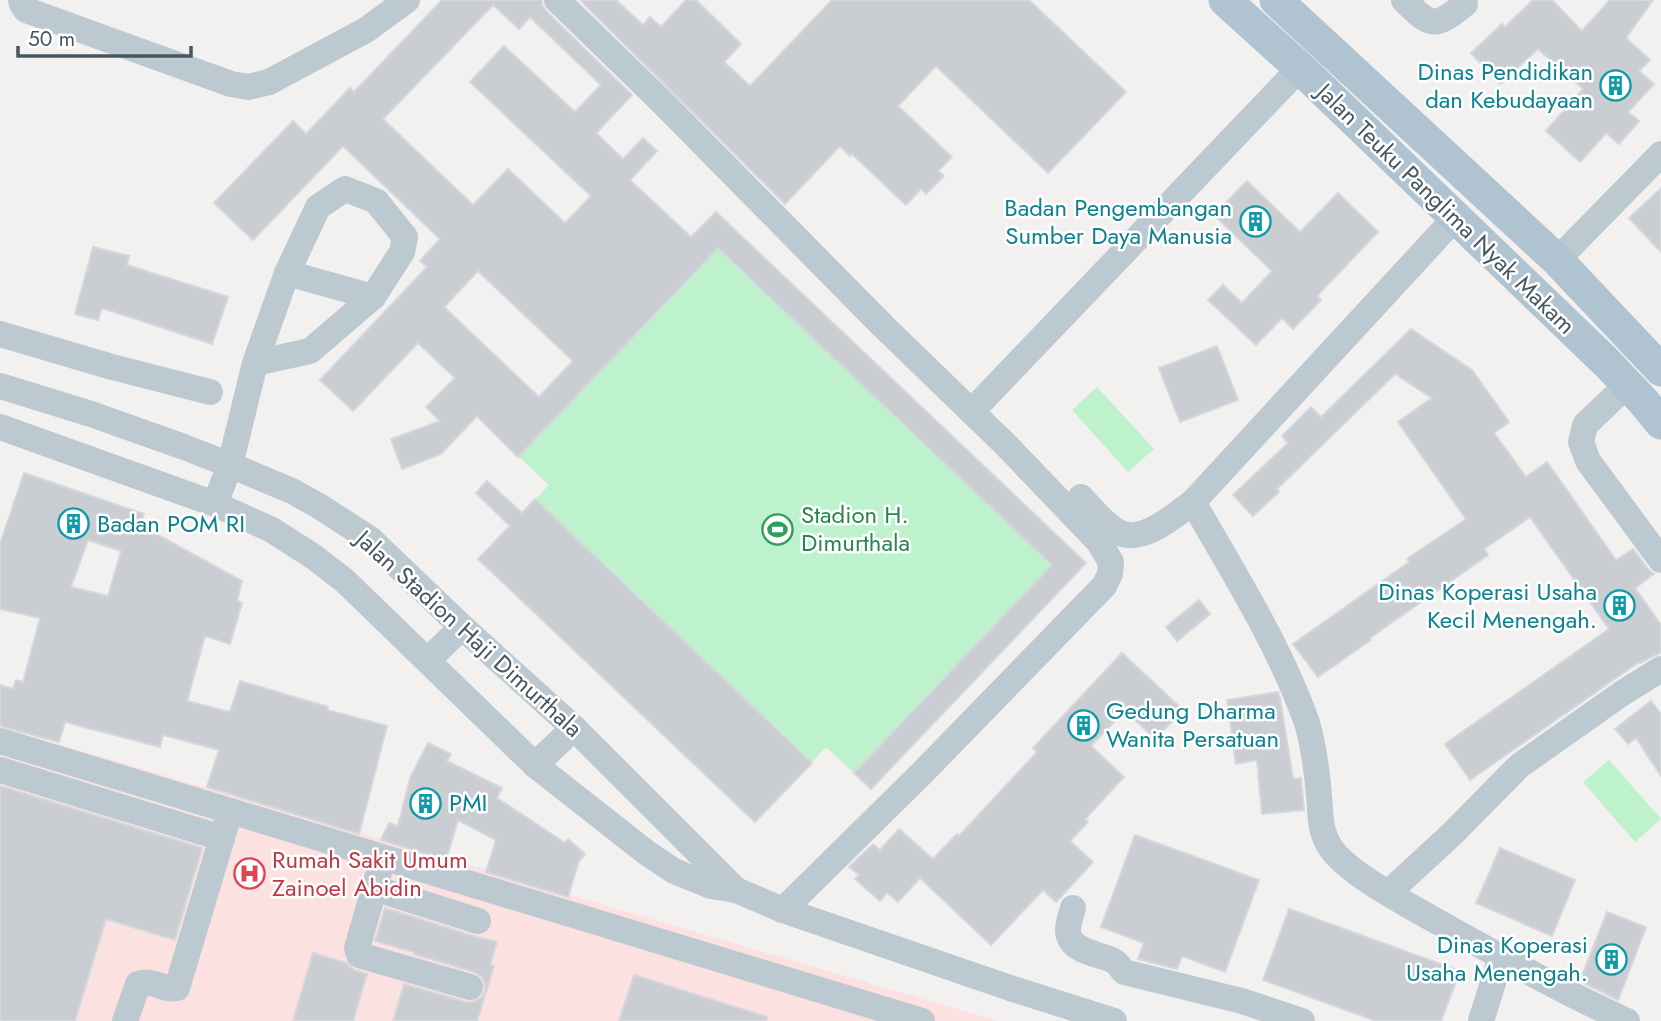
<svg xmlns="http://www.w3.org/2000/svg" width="1661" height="1021" viewBox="0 0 1661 1021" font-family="Jost,sans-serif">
	<rect width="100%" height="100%" fill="#f3f0f0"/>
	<polygon fill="#fce1e1" points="0,727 998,1021 0,1021"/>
	<g fill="#bdf2cc">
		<polygon points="716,212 1086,563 871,789 826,747 755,822 478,559 549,485 499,438"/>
		<polygon points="1097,387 1154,449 1128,472 1072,410"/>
		<polygon points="1609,760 1661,819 1635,842 1583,782"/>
	</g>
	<g fill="#caced3" stroke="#d4d7dc" stroke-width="2" fill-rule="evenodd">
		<path d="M 442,0 L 542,0 L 542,5 L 546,11 L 632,95 L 596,133 L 623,159 L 643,138 L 657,151 L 630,180 L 691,237 L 716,212 L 1086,563 L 871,789 L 854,773 L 1052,565 L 718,248 L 518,457 L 477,416 L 441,454 L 402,469 L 391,439 L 440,421 L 426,407 L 455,378 L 418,343 L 353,411 L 320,380 L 427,267 L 420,261 L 440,239 L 343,146 L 253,240 L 214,203 L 293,121 L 306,134 L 350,88 L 354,92 ZM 493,5 L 519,29 L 530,17 L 601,85 L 575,112 L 504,46 L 470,82 L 591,196 L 565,223 L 508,169 L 473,205 L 383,119 ZM 478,271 L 573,361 L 539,397 L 444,307 Z"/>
		<polygon points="580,0 616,0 643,25 650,17 661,27 686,0 696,0 741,44 724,62 750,86 832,0 1029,0 1126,92 1048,173 936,66 898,106 952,157 938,171 944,176 926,194 921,189 906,205 852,154 850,156 840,146 785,204"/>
		<polygon points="1533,0 1552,0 1582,31 1610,0 1653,0 1626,38 1650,60 1639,71 1654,84 1628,112 1639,121 1619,144 1606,133 1580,162 1546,131 1583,89 1538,49 1500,84 1471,53 1502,24 1505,27"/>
		<polygon points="1247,181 1300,232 1338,193 1378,232 1317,296 1321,300 1293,329 1282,318 1256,345 1208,300 1223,285 1242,303 1272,271 1214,215"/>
		<polygon points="1661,188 1661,252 1629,218"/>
		<polygon points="93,247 129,256 127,265 228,297 212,344 102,308 98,320 75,314"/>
		<polygon points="1411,329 1472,370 1509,422 1494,433 1526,477 1547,462 1616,560 1633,549 1648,569 1654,574 1635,588 1661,625 1661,653 1653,656 1640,663 1639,662 1470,780 1445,744 1609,629 1530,517 1484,549 1488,555 1370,638 1371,640 1318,677 1293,644 1409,562 1407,559 1466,519 1398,422 1432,398 1395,374 1277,489 1279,492 1253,516 1233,495 1288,443 1282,436 1311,407 1321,417"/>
		<polygon points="1217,346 1238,400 1180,422 1159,368"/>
		<path d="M 24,473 L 144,514 L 140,525 L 242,581 L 237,601 L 242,603 L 230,644 L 205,636 L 187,701 L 230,712 L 240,681 L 328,707 L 327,710 L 387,726 L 359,834 L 207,787 L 219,750 L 163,735 L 160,747 L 65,722 L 59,742 L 0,726 L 0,685 L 13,689 L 16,680 L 23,682 L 40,618 L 0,609 L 0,544 ZM 88,540 L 121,551 L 108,596 L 71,587 Z"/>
		<polygon points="487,481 522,513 535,499 812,763 755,822 478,559 510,526 476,493"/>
		<polygon points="1199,600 1210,614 1177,641 1166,627"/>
		<polygon points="1122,653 1183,710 1155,739 1125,710 1091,746 1124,777 1085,819 1088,822 1070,841 1093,862 1056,902 1043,890 991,945 920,878 898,902 887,893 880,901 855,879 859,875 849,867 873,844 880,850 899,829 933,859 957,834 959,836 1037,752 1033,748"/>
		<polygon points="1278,692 1280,698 1293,779 1301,778 1304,810 1262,814 1257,760 1236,764 1227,700"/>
		<polygon points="1651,701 1661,714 1661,776 1636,738 1628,744 1615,729"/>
		<polygon points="428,743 451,754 447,761 502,788 497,798 565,843 568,839 585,854 579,861 568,897 486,872 496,840 458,820 446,860 381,840 389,823 398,826 410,778"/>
		<polygon points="0,786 202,848 175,940 106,919 75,1021 0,1021"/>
		<polygon points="1135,835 1259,880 1225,972 1182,956 1177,969 1138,959 1144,943 1101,927"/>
		<polygon points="1500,848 1575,880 1552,936 1476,903"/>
		<polygon points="385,908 473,936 497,942 490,965 494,966 477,1021 393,1021 404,984 466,1002 473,1002 481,998 485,991 485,984 482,977 474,972 414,954 414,952 375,941"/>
		<polygon points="1289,909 1460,971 1441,1021 1376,1021 1263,980"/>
		<polygon points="1607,912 1646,927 1618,1000 1580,981"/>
		<polygon points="313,953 346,963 354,970 367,974 353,1021 293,1021"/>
		<polygon points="634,975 767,1017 766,1021 619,1021"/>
	</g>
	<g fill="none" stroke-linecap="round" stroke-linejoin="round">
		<g stroke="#bdc9d0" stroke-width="26">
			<polyline points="21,0 22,4 26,10 231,84 248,87 269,82 366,30 407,0"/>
			<polyline points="557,0 663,103 883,326 1006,445 1099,542 1111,562 1110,574 1104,586 922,773 783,910"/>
			<path d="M 1404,0 C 1431,27 1434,29 1465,4"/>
			<polyline points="1557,260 1661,154"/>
			<polyline points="287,273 373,297"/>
			<polyline points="0,334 112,367 210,392"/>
			<polyline points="1627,385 1585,425 1581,442 1588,461 1661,560"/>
			<polyline points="0,386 91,414 184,447 230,465 292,491 319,506 370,539 462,627 574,728 736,890"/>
			<polyline points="972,411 1300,68"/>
			<polyline points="0,427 215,504 272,530 314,557 345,581 535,765 647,853 674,871 711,886 736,890 783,910 1010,988 1114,1021"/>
			<path d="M 1081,497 C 1092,509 1104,524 1118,532 C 1142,545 1175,515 1193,502 L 1455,218"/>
			<path d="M 1193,502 C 1233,572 1280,646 1307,723 C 1314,747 1317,772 1319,796 C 1321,816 1319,829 1330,847 C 1346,872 1403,902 1429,917 C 1494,953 1559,990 1627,1021"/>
			<polyline points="215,504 230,465 255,363 287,273 318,207 345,189 376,201 405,237 402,252 373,297 310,351 255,363"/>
			<polyline points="428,660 462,627"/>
			<polyline points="0,741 922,1021"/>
			<polyline points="535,765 574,728"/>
			<polyline points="0,770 222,838"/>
			<polyline points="383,858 357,948 359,955 470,987"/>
			<polyline points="374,888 478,921"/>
			<polyline points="1388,893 1452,834 1519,766 1621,694 1661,669"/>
			<path d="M 1073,908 C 1071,916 1066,928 1069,936 C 1074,952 1099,954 1112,960 C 1117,962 1120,967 1124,972 L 1242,1001 L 1302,1021"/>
			<path d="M 125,1021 L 138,984 C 151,978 163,991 177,988 L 230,811"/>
			<polyline points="1481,1021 1501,957"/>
		</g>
		<g stroke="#afc3d0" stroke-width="33">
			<polyline points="1225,0 1300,68 1607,363 1643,401 1661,423"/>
			<polyline points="1276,0 1557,260 1661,370"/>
		</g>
	</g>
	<defs>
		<symbol id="building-ring" viewBox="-11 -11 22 22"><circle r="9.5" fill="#fff" stroke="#0f9aa8" stroke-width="1.5"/><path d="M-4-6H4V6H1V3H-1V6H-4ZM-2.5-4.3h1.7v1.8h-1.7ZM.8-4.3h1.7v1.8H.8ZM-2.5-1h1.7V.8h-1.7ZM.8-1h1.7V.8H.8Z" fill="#0f9aa8"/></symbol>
		<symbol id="stadium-ring" viewBox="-11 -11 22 22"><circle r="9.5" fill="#fff" stroke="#2e9e5b" stroke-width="1.5"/><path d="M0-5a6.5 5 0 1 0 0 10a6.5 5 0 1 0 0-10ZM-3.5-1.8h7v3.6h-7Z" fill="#2e9e5b"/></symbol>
		<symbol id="hospital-ring" viewBox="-11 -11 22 22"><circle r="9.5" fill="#fff" stroke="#e0444e" stroke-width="1.5"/><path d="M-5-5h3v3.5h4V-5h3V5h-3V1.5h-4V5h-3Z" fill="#e0444e"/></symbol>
	</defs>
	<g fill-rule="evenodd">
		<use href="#building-ring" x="1598" y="68" width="35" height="35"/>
		<use href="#building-ring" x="1238" y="204" width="35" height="35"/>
		<use href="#building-ring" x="56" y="506" width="35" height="35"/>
		<use href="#stadium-ring" x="760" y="512" width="35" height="35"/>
		<use href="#building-ring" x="1602" y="588" width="35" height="35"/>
		<use href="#building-ring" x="1066" y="708" width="35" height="35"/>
		<use href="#building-ring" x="408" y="786" width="35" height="35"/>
		<use href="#hospital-ring" x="232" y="856" width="35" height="35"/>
		<use href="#building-ring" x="1594" y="942" width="35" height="35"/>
	</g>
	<g text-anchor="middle" stroke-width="5" stroke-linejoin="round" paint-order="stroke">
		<g font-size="24" fill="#0d838f" stroke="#fff" text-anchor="end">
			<text x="1593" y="80">Dinas Pendidikan<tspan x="1593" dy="28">dan Kebudayaan</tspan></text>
			<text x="1232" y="216">Badan Pengembangan<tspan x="1232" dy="28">Sumber Daya Manusia</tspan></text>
			<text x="97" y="532" text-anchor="start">Badan POM RI</text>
			<text x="1597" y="600">Dinas Koperasi Usaha<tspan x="1597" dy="28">Kecil Menengah.</tspan></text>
			<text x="1106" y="719" text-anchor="start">Gedung Dharma<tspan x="1106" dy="28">Wanita Persatuan</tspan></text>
			<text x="449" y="811" text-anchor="start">PMI</text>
			<text x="1588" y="953">Dinas Koperasi<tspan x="1588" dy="28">Usaha Menengah.</tspan></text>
		</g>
		<g font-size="24" fill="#47565f" stroke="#fff">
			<text transform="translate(1446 209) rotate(44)" y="8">Jalan Teuku Panglima Nyak Makam</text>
			<text transform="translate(469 634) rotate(42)" y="8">Jalan Stadion Haji Dimurthala</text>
		</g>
		<g font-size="24" fill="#27864d" stroke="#fff" text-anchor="start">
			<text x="801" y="523">Stadion H.<tspan x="801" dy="28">Dimurthala</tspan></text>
		</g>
		<g font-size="24" fill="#be3a42" stroke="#fff" text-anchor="start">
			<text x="272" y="868">Rumah Sakit Umum<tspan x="272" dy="28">Zainoel Abidin</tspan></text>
		</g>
	</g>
	<path d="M18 46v10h173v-10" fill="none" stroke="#47565f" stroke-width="3.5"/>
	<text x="28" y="46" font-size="21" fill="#47565f" stroke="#ffffff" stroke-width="5" paint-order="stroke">50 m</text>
</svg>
